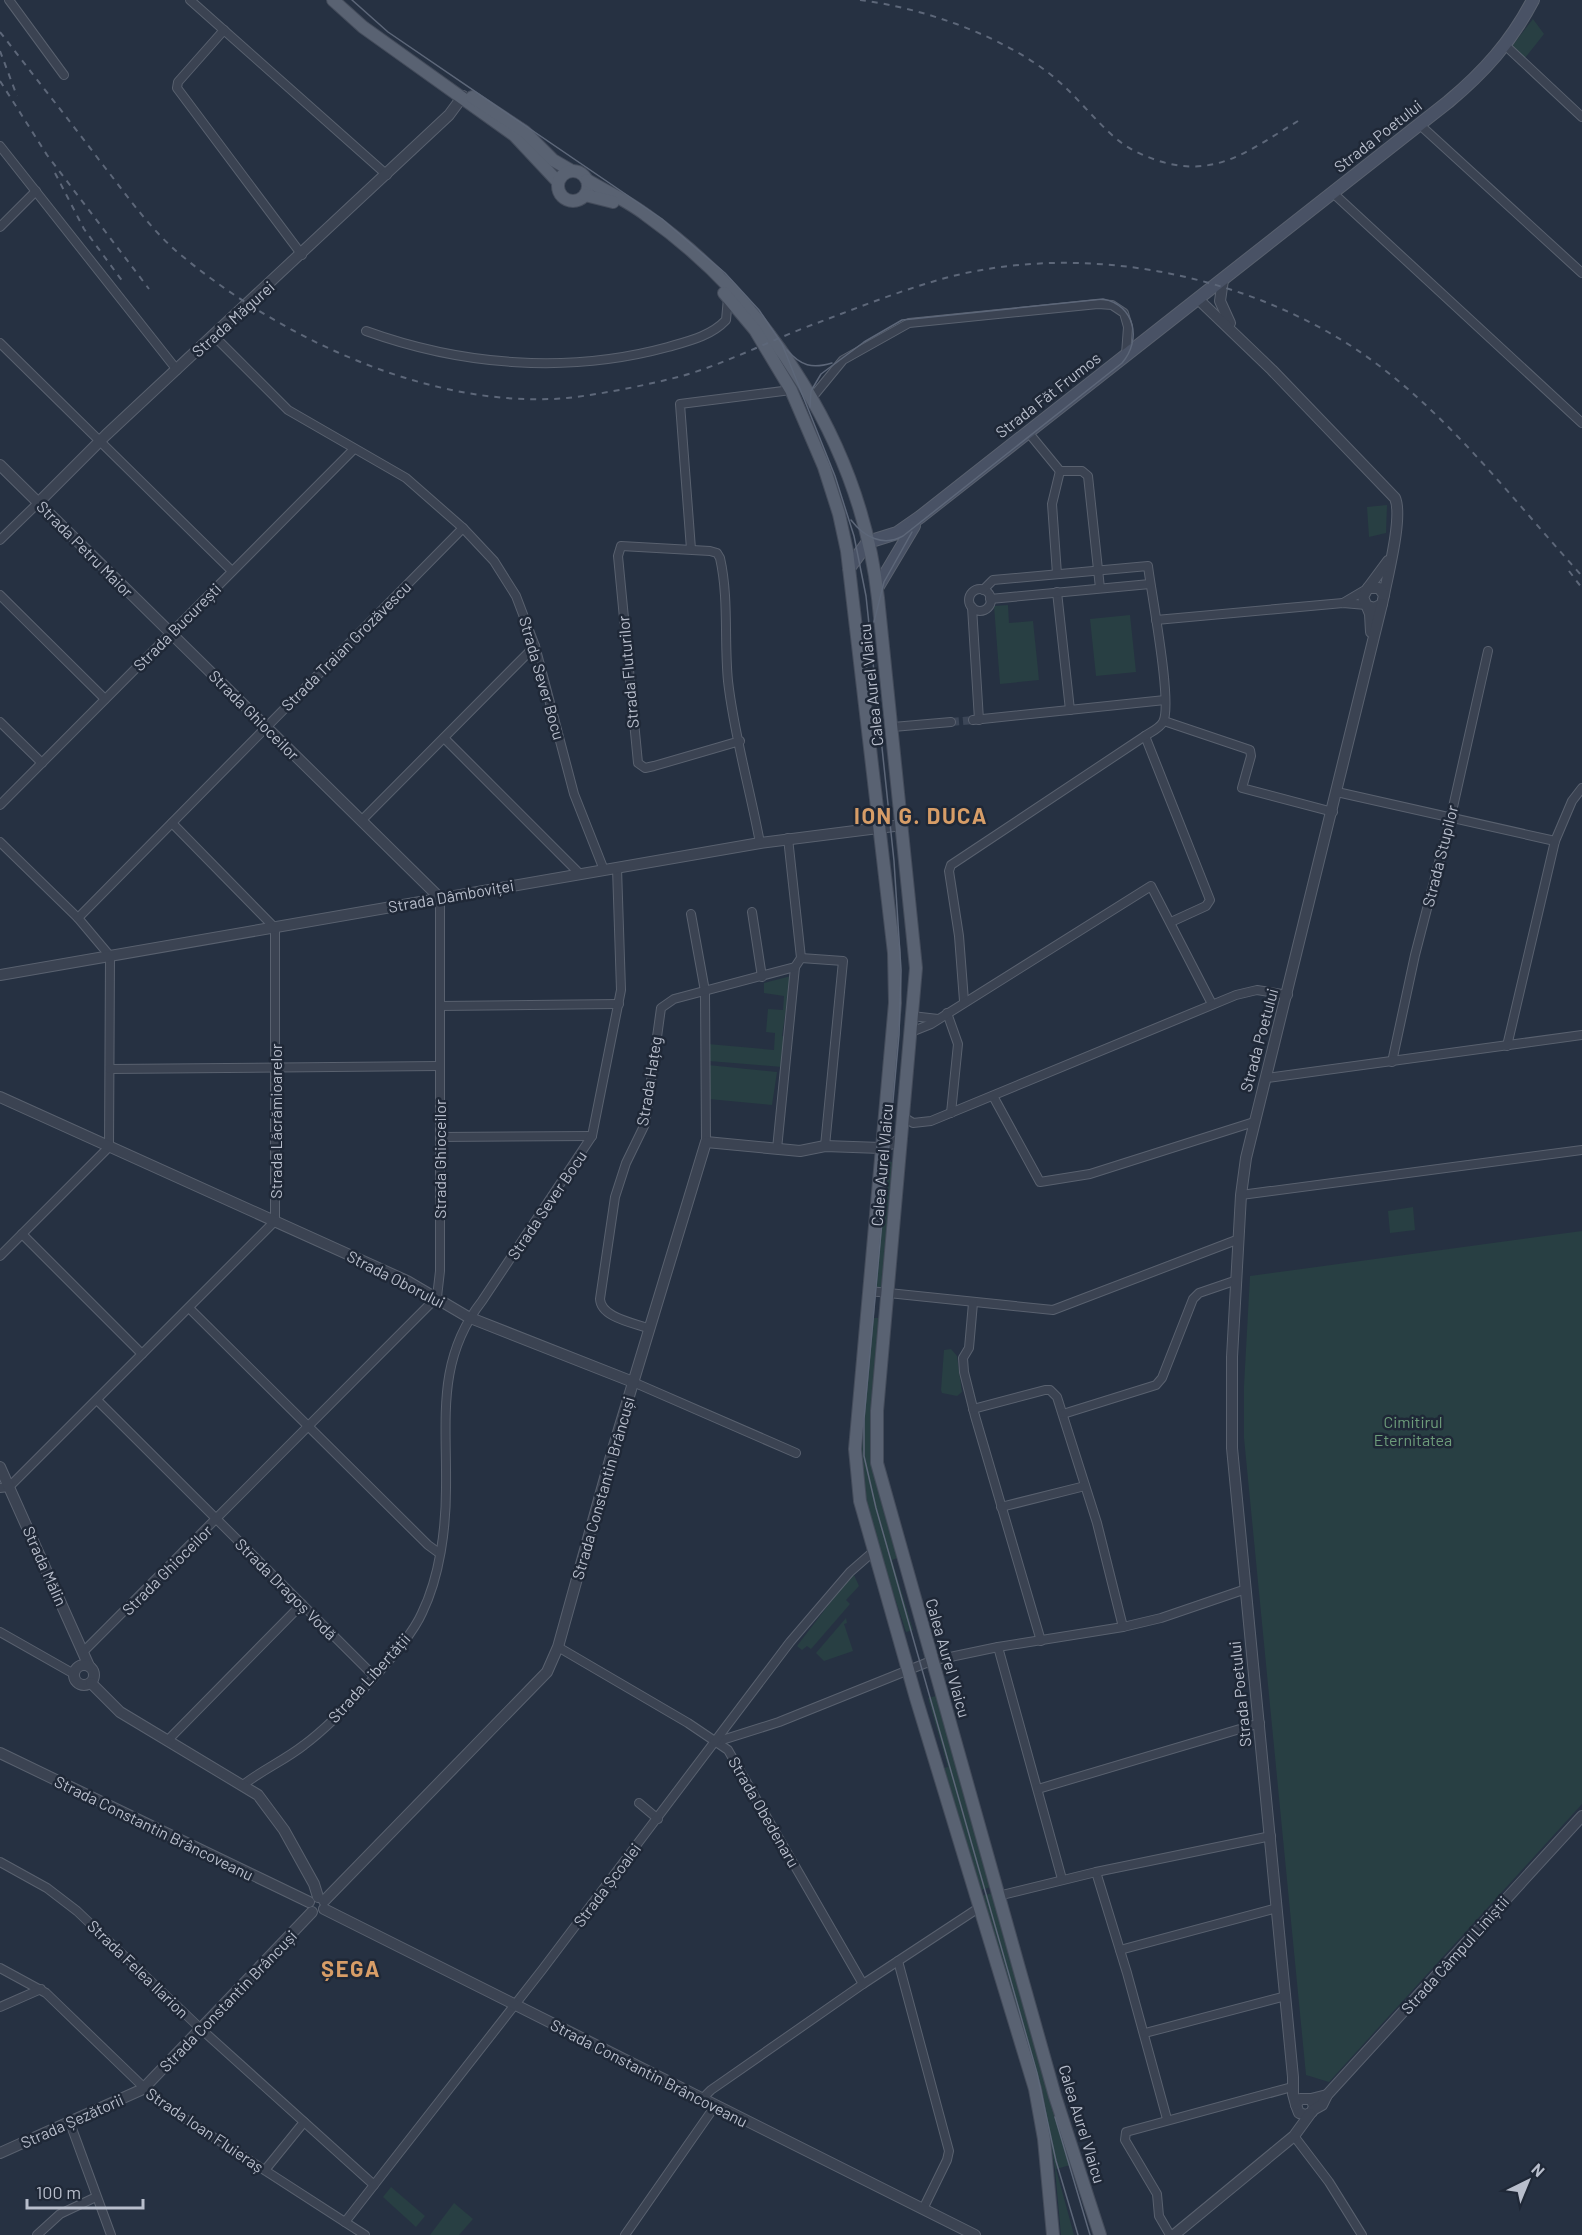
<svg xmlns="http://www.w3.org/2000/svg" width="1582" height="2235" viewBox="0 0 1582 2235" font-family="Barlow,sans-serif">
	<rect width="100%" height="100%" fill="#263142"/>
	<g fill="#283f43">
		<polygon points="1533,19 1544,34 1525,58 1512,46"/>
		<polygon points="1387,505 1386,533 1369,537 1367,507"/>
		<polygon points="1008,605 1009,623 1033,621 1039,680 1000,684 994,606"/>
		<polygon points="1130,615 1136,672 1096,676 1090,619"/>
		<polygon points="791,976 782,1036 785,1037 782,1067 709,1061 708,1044 774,1050 775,1033 766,1032 768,1009 783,1010 784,996 764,993 764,983"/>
		<polygon points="708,1065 777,1072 772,1105 709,1099"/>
		<polygon points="885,1162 894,1162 884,1289 875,1287"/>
		<polygon points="1413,1207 1415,1230 1390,1233 1388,1211"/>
		<polygon points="1582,1231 1582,1804 1329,2082 1306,2075 1244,1438 1244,1386 1250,1276"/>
		<polygon points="872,1318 881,1318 871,1449 873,1471 897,1558 892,1560 913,1630 906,1632 873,1531 860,1471"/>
		<polygon points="951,1349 957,1356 962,1392 957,1396 942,1393 941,1390 944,1350"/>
		<polygon points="854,1575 859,1586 846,1600 850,1604 811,1649 807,1646 802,1650 797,1646 849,1578"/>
		<polygon points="846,1618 847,1623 844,1624 853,1651 824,1661 816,1653"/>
		<polygon points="936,1696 991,1887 981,1890 944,1768 948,1767 928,1698"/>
		<polygon points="992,1893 1074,2164 1056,2169 1074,2235 1061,2235 1055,2169 1044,2108 982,1896"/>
		<polygon points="391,2187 425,2216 416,2227 383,2197"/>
		<polygon points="454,2203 473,2219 459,2235 430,2235"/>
	</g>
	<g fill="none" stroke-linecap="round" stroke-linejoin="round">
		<polyline stroke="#3c4657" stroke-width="8" stroke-dasharray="8 4" stroke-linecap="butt" points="951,722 973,720"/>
		<defs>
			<g id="minor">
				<polyline points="9,0 64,75"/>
				<polyline points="190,0 387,175"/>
				<polyline points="224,30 178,82 177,88 302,255"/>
				<polyline points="1506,46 1582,117"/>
				<polyline points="1420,125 1582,273"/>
				<polyline points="0,146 177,370"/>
				<polyline points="1333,193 1582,423"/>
				<polyline points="0,227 36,191"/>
				<path d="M 366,331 C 463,366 569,374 668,347 C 689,341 711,336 726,320 L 728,298"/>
				<polyline points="214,336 288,410 406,478 463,528 494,561 516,596 535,646 574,794 604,870"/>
				<polyline points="0,343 232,571"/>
				<polyline points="811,399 843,360 909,323 1098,304 1112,305 1124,313 1128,327 1126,354"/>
				<polyline points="1028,432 1060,471"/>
				<polyline points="1060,471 1082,471 1088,476 1100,588"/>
				<polyline points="0,540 38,503"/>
				<polyline points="691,549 680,404 791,390"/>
				<polyline points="1057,574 1052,504 1060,471"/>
				<circle cx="980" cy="600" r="11"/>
				<polyline points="1057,592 1070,710"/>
				<polyline points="0,595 105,699"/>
				<polyline points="990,599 1150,584"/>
				<polyline points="1343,603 1365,590"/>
				<polyline points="972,607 979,720"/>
				<polyline points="1156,620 1343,603 1366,605"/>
				<polyline points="973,720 1165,700"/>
				<polyline points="1164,721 1250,750 1251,756 1242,788 1333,812"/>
				<polyline points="0,722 42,763"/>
				<polyline points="893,727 951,722"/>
				<polyline points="1145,736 1210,900 1206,906 1171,922"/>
				<polyline points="444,738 580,874"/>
				<path d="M 740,741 L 654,766 L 645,768 L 638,763 L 618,556 L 621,546 L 710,551 L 717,553 L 720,558 C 729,598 724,641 728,681 C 734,735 750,789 760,843"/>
				<polyline points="1337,792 1555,841"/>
				<polyline points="0,805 354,449"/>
				<polyline points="361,821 535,646"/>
				<polyline points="0,842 78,918 110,956 109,1147 0,1256"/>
				<polyline points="752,912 762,977"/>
				<polyline points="691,914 705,991 706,1142"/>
				<polyline points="78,918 463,528"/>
				<polyline points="801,958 843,961 825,1146"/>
				<path d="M 964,1001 L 959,936 L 949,871 L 951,865 L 1145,736 C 1151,732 1160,728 1163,722 C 1173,705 1151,592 1148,566 L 993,580 L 983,590"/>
				<polyline points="440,1006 619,1004"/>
				<polyline points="947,1013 958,1044 951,1113"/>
				<polyline points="912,1016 938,1019"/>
				<polyline points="911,1032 931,1024 1151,886 1212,1004"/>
				<polyline points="1507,1046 1555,841 1572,801 1582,788"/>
				<polyline points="1392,1062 1415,955 1451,816 1488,651"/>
				<polyline points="110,1069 439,1066"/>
				<polyline points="1267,1078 1582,1035"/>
				<polyline points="993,1096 1040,1182 1090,1174 1254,1122"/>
				<polyline points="902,1116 913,1123 931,1121 1236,995 1257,990 1288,995"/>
				<polyline points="440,1137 592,1136"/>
				<polyline points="777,1149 795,967"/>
				<polyline points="1241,1195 1582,1150"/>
				<polyline points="22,1234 142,1354"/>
				<polyline points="869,1291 1053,1310 1239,1239"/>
				<polyline points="973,1303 969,1348 963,1358 964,1372 975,1416 1041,1641"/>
				<polyline points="189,1308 428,1545 439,1553"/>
				<path d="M 650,1329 C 635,1323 601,1318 600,1299 L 615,1197 L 626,1163 L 645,1124 L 661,1008 L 674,999 L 795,967 L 801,958 L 788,838"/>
				<polyline points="633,1382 796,1453"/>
				<polyline points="97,1400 374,1676"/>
				<polyline points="973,1409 1045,1390 1050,1390 1057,1397 1097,1523 1123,1627"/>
				<polyline points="1063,1414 1156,1385 1162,1378 1193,1299 1199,1293 1237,1280"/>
				<polyline points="0,1488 9,1487 275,1221 275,928 172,823"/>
				<polyline points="1001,1507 1085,1486"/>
				<polyline points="0,1632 74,1674"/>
				<polyline points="558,1647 688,1723 728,1750 863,1984"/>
				<polyline points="998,1647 1062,1879"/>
				<polyline points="84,1651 437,1297 440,1271 440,898"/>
				<polyline points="167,1741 302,1604"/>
				<polyline points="719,1741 779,1722 931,1661 998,1647 1123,1627 1161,1618 1246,1589"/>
				<path d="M 243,1785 C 262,1770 285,1760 304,1745 C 335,1722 407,1647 422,1613 C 440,1576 446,1528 446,1488 C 447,1419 436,1360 482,1301 L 592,1136 L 621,990 L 617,868"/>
				<polyline points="1038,1789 1260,1723"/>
				<polyline points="639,1803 658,1819"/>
				<polyline points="0,1862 47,1888 77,1911 201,2029 374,2185"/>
				<polyline points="1096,1872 1127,1973 1167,2119"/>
				<polyline points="998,1896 1096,1872 1271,1836"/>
				<polyline points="1120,1950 1277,1908"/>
				<polyline points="898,1961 949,2151 947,2160 923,2209"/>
				<polyline points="0,1968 46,1993 159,2102 365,2235"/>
				<polyline points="0,2007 41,1989"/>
				<polyline points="1145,2033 1286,1996"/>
				<polyline points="702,2099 711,2090 863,1984 980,1907"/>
				<polyline points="70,2123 111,2235"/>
				<polyline points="1294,2136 1329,2182 1362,2235"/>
				<polyline points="265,2170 304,2122"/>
				<polyline points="345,2222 542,1970 790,1642 850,1572 874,1551"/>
				<polyline points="37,2235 60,2214 96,2197"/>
				<polyline points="625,2235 715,2106"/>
				<polyline points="1170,2235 1159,2216 1157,2194 1125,2140 1126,2132 1292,2087"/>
			</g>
			<g id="tertiary">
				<polyline points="1223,280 1220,301 1230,323"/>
				<path d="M 1198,299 L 1272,370 L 1395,498 C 1403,516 1388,574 1384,595"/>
				<polyline points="0,465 440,898"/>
				<polyline points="38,503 106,435 449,115 463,96"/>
				<polyline points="1368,588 1388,561"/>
				<polyline points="1368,606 1374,608 1382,604 1384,595 1379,588 1368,588 1363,597 1370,614 1371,632"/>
				<polyline points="0,975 760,843 902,825"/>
				<polyline points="0,1097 407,1281 468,1317 633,1382"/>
				<polyline points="0,1467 89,1666"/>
				<circle cx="84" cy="1675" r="10"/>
				<polyline points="91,1683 120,1712 258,1795 284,1830 314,1884 318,1897"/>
				<polyline points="0,1753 309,1902"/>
				<polyline points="324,1901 547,1672 558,1647 613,1449 706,1142 800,1151 825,1146 881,1148 900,1140"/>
				<polyline points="324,1909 975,2235"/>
				<polyline points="1311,2099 1314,2106 1312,2112 1306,2115 1299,2113 1296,2105 1300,2099 1311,2099 1327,2095"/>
				<polyline points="1296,2105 1293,2094 1293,2077 1232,1448 1232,1357 1241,1195 1246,1158 1382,604"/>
				<polyline points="1313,2110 1322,2105 1327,2095 1582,1816"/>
				<polyline points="0,2153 143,2089 312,1912"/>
				<polyline points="1174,2235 1294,2136 1310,2114"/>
			</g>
			<g id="secondary">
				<path d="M 849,568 L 868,542 L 897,533 L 920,517 L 1448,102 C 1484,72 1511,42 1533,0"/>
				<polyline points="877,588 914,526"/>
			</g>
			<g id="primary">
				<polyline points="333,0 363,27 514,135 558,182"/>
				<polyline points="472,97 524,131 553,160 572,171"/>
				<circle cx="573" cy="186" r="15"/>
				<path d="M 587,180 C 607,192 628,201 646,215 C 770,303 861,446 878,598 L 916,968 L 877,1411 L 877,1463 L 1055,2096 L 1100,2235"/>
				<polyline points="585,195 613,202"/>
				<polyline points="724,293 755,330 791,390 824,467 839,514 847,551 894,953 895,1003 855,1449 860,1501 916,1698 1035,2089 1044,2139 1053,2235"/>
			</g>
		</defs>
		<use href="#minor" stroke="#59616f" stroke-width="10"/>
		<use href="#tertiary" stroke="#59616f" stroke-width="12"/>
		<use href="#secondary" stroke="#59616f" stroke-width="14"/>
		<use href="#primary" stroke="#444c5b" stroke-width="14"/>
		<use href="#minor" stroke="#3b4352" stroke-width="8"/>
		<use href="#tertiary" stroke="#3b4352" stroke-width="10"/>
		<use href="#secondary" stroke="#495265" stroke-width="12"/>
		<use href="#primary" stroke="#596272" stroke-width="12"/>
		<g stroke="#5d6779" stroke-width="1.5">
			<polyline points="352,0 388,32 662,219 725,273 759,310 782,344 835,476 854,536 866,596 894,861 901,970 899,1035 864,1419 864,1456 876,1508 1037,2073 1056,2161 1078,2235"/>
			<path d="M 787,350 C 801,366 812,369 832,363"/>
			<path d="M 810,407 L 811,391 L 821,374 L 864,342 L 902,320 L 1103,299 C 1135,305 1142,340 1122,363 L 903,536 C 883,547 864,537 851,520"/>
			<polyline points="874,622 884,582 912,532"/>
			<polyline points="1055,2117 1090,2235"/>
		</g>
		<g stroke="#5d6779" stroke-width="2" stroke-dasharray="6 6" stroke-linecap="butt">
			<path d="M 860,0 C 923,8 1000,35 1050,74 C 1073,92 1090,115 1112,135 C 1126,148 1141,155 1159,161 C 1217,179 1251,149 1298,121"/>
			<path d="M 0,32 C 34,76 69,120 103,165 C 126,194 147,225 175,250 C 277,337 431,410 567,398 C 603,394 642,386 678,377 C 721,366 773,339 817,323 C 860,307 904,289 949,277 C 1074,245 1216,269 1328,332 C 1431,390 1504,490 1582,576"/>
			<polyline points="0,51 17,96"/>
			<polyline points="0,81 47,155 149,289"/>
			<polyline points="55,173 84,229 123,282"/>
			<polyline points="1569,571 1582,588"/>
		</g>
	</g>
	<g text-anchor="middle" stroke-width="5" stroke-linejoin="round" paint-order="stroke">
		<g font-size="16" fill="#b8becc" stroke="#1f2837">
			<text transform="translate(1378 136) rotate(-38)" y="6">Strada Poetului</text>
			<text transform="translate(233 319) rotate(-42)" y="6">Strada Măgurei</text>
			<text transform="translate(1048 395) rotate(-38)" y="6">Strada Făt Frumos</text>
			<text transform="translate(85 549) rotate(45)" y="6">Strada Petru Maior</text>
			<text transform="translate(177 627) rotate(-45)" y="6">Strada București</text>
			<text transform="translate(346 646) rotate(-45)" y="6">Strada Traian Grozăvescu</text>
			<text transform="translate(628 672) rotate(-95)" y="6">Strada Fluturilor</text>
			<text transform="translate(542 678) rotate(74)" y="6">Strada Sever Bocu</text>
			<text transform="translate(871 685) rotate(-96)" y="6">Calea Aurel Vlaicu</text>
			<text transform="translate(254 715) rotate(45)" y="6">Strada Ghioceilor</text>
			<text transform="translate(1440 856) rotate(-76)" y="6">Strada Stupilor</text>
			<text transform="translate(451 896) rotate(-10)" y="6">Strada Dâmboviței</text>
			<text transform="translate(1259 1040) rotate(-75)" y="6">Strada Poetului</text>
			<text transform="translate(649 1081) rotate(-81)" y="6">Strada Hațeg</text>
			<text transform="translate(276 1121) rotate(-90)" y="6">Strada Lăcrămioarelor</text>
			<text transform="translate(440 1159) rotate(-90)" y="6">Strada Ghioceilor</text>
			<text transform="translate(882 1165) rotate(-85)" y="6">Calea Aurel Vlaicu</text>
			<text transform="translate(547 1205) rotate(-56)" y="6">Strada Sever Bocu</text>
			<text transform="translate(396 1279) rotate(27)" y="6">Strada Oborului</text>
			<text transform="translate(603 1488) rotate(-74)" y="6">Strada Constantin Brâncuși</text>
			<text transform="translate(45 1566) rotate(66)" y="6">Strada Mălin</text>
			<text transform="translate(167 1570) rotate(-45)" y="6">Strada Ghioceilor</text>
			<text transform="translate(286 1589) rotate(45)" y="6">Strada Dragoș Vodă</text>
			<text transform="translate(948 1658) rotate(74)" y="6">Calea Aurel Vlaicu</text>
			<text transform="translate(369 1678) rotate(-48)" y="6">Strada Libertății</text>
			<text transform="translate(1240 1694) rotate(-96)" y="6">Strada Poetului</text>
			<text transform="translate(764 1812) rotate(60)" y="6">Strada Obedenaru</text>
			<text transform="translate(154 1828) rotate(26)" y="6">Strada Constantin Brâncoveanu</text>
			<text transform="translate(607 1885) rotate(-53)" y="6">Strada Școalei</text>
			<text transform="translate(1455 1955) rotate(-48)" y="6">Strada Câmpul Liniștii</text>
			<text transform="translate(138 1969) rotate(44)" y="6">Strada Felea Ilarion</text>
			<text transform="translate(228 2001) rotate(-46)" y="6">Strada Constantin Brâncuși</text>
			<text transform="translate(649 2073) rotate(27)" y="6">Strada Constantin Brâncoveanu</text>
			<text transform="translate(72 2121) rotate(-24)" y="6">Strada Șezătorii</text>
			<text transform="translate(1082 2124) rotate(73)" y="6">Calea Aurel Vlaicu</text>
			<text transform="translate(205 2130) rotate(34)" y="6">Strada Ioan Fluieraș</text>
		</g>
		<g font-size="16" fill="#6e9d7b" stroke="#1f2837">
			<text x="1413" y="1428">Cimitirul<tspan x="1413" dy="18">Eternitatea</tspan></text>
		</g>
		<g font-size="22" font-weight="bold" letter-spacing="1.5" fill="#d79d67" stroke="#1f2837">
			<text x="921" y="824">ION G. DUCA</text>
			<text x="351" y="1977">ȘEGA</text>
		</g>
	</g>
	<g transform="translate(1528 2181) rotate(43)" stroke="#1f2837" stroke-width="4.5" paint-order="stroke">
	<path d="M0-4.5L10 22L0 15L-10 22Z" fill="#b8becc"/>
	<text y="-9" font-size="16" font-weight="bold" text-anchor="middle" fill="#b8becc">N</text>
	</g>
	<path d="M27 2199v9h116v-9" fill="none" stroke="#b8becc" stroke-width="3"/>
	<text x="36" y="2199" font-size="18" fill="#b8becc" stroke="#1f2837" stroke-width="4.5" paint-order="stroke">100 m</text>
</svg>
